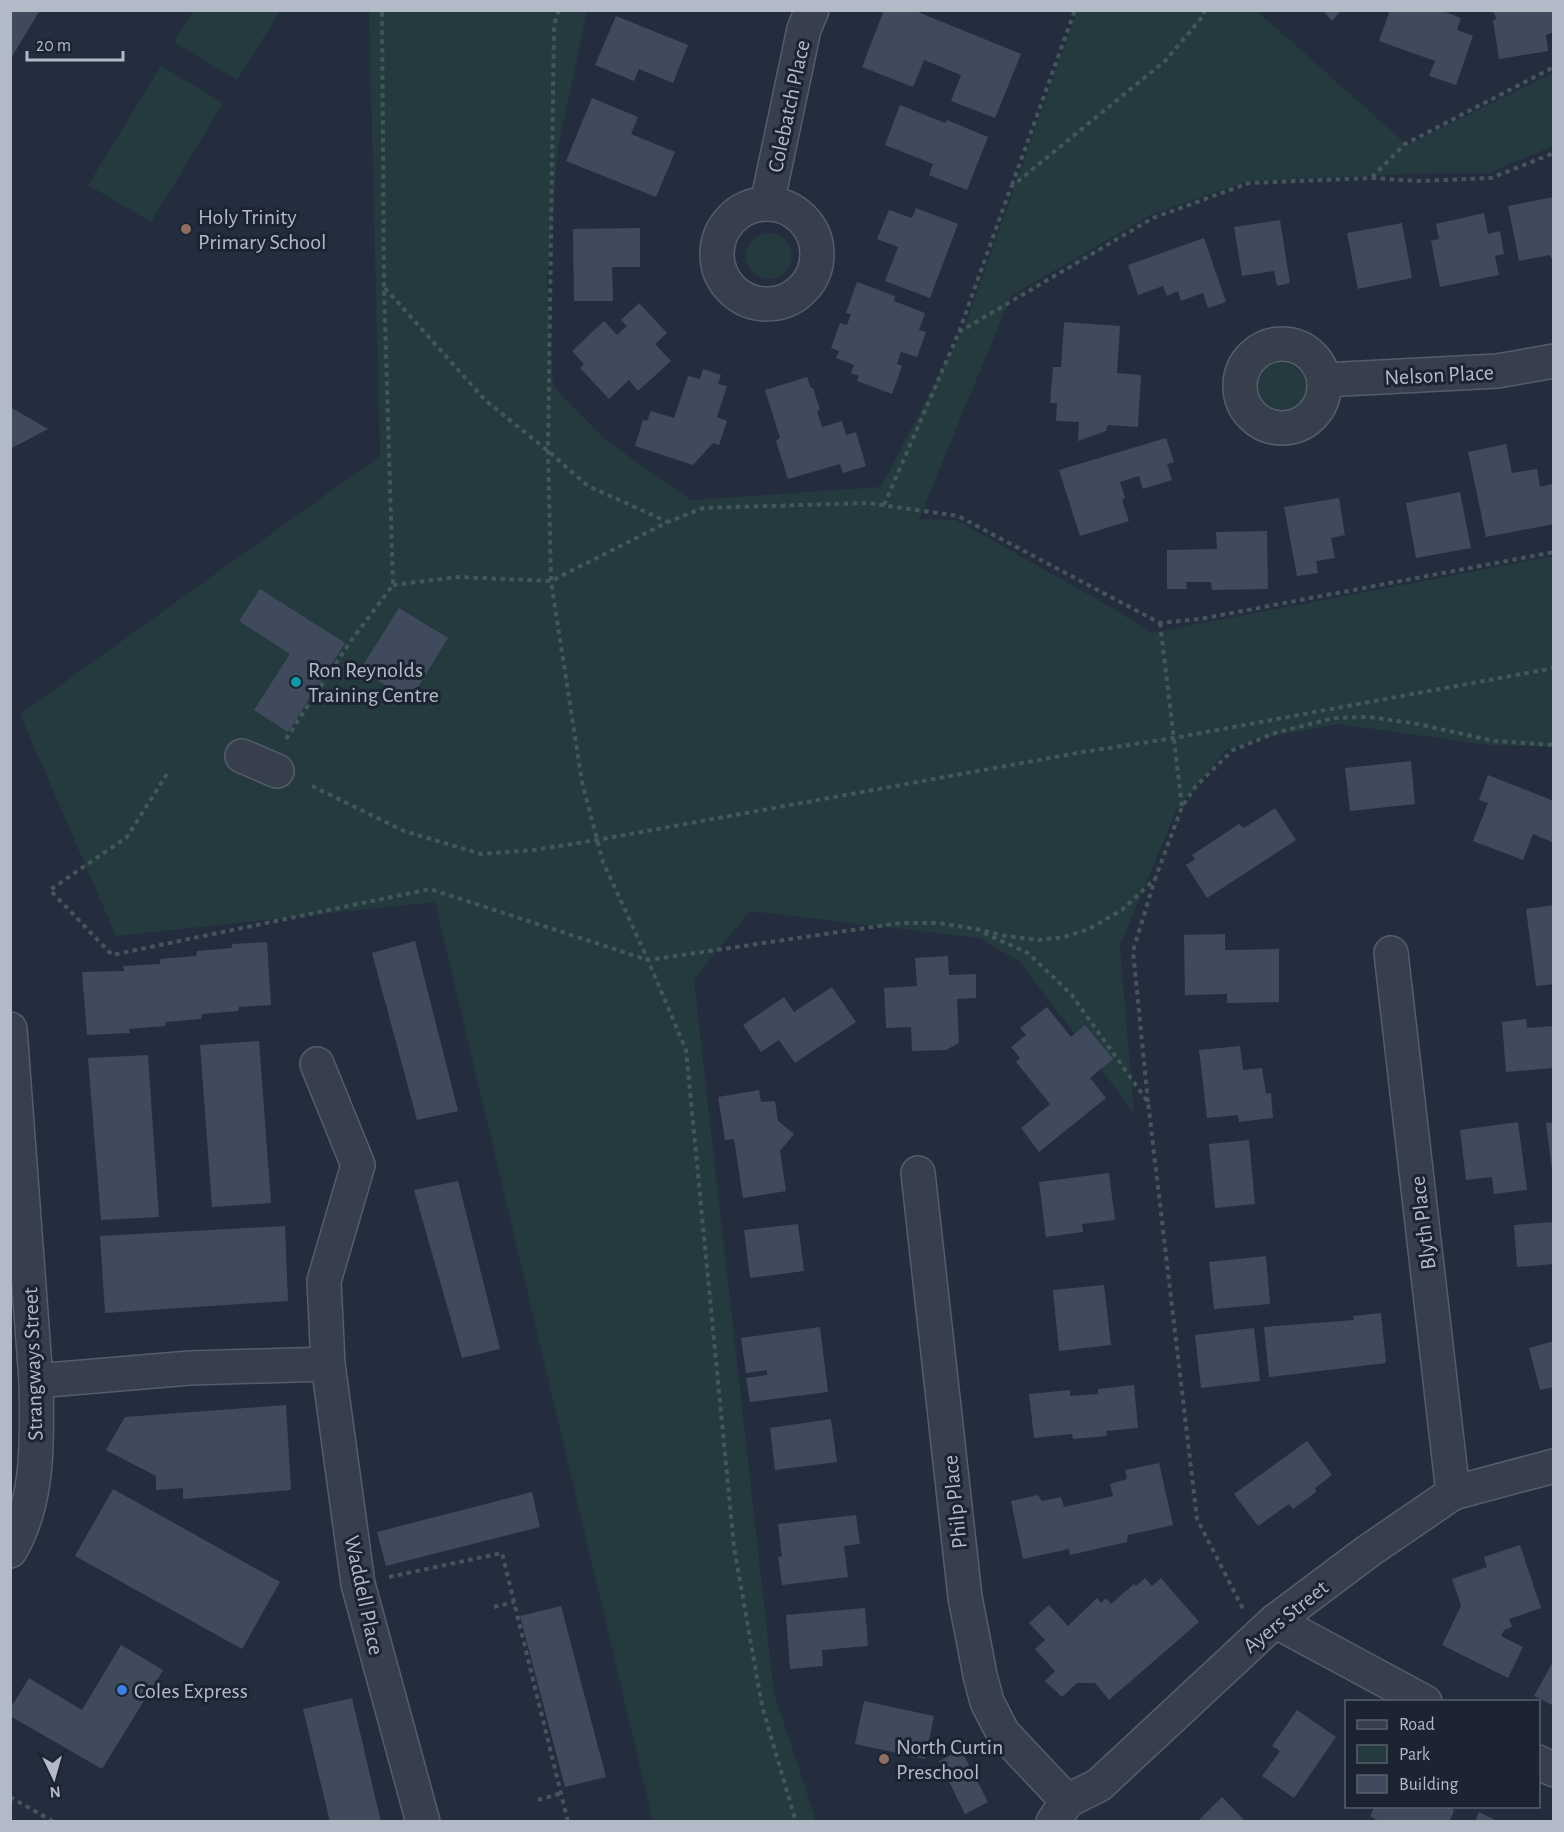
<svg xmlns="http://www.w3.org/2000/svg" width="1564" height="1832" viewBox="0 0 1564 1832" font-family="'Alegreya Sans',sans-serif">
	<rect width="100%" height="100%" fill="#232d3d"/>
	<g fill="#253a3e">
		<polygon points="193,11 193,10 280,11 237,80 174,42"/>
		<polygon points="369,11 587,11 558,148 547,280 553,386 608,442 691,500 881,487 965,326 1077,11 1257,11 1407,145 1553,73 1553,146 1489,173 1428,173 1248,181 1152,214 1011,296 919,519 956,520 1111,607 1151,633 1553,556 1553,747 1488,745 1338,724 1257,739 1226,750 1178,807 1120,945 1134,1113 1020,962 979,938 750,911 694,979 774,1693 816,1821 653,1821 435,902 116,936 20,714 380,456"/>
		<polygon points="161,66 223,103 151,222 88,185"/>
		<circle cx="769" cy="256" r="23"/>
		<circle cx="1279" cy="389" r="27"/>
	</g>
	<g fill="#3f4b5c">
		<polygon points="10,10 40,10 10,60"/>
		<polygon points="884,10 913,10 1021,54 995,118 951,101 961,75 924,60 913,87 862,67"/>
		<polygon points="1322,10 1342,10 1332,21"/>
		<polygon points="1390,10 1440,10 1461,18 1457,30 1473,36 1456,85 1429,76 1435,61 1379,41"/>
		<polygon points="1492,10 1554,10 1554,32 1546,35 1548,51 1499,59 1493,20 1497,19"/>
		<polygon points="616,16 688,45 673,83 639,69 634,81 595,65"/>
		<polygon points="592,98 638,117 631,134 675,152 656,197 566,161"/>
		<polygon points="900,105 945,123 947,120 988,137 967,190 929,175 933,164 885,145"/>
		<polygon points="1554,197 1554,264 1550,255 1519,261 1508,206"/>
		<polygon points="916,208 958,224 930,298 885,281 898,247 877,239 889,210 912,218"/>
		<polygon points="1484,213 1488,234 1500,231 1504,254 1495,256 1499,275 1440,287 1431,241 1439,239 1436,224"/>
		<polygon points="1280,220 1290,283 1277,286 1274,271 1242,276 1234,227"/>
		<polygon points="1402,223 1412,278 1358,289 1347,233"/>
		<polygon points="640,228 640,267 612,267 613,301 574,301 573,229"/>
		<polygon points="1204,238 1226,302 1208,308 1203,293 1181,301 1178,291 1167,296 1163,286 1138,295 1128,265"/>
		<polygon points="857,282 895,296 894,301 925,313 919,330 926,332 917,357 901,352 897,364 902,366 892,394 857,381 859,376 851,373 854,365 836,358 839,351 831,348 840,323 847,325 851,314 846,313"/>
		<polygon points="639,303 667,333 655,344 671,361 638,391 629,380 609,399 580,368 584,364 572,351 604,321 617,335 627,326 621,320"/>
		<polygon points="1064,322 1120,326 1117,373 1141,375 1138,427 1108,425 1106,431 1078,441 1079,422 1056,421 1057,403 1050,403 1053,367 1061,367"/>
		<polygon points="703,369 721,375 718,384 727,386 717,417 727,421 719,445 713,443 693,465 635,446 643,420 647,421 651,411 674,418 688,376 700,379"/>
		<polygon points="807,377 811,388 813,388 820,410 817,411 822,427 842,421 846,435 856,432 866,466 843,473 840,464 788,479 776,441 780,438 765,390"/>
		<polygon points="10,407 48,429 10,449"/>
		<polygon points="1166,438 1174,462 1167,464 1172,480 1143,489 1139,476 1120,482 1125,498 1122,500 1129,521 1080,536 1059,470"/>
		<polygon points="1506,444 1512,473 1537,469 1540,487 1552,484 1554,494 1554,524 1486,537 1468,452"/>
		<polygon points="1460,492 1471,548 1416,558 1406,503"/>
		<polygon points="1339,498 1345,535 1331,538 1335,558 1316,561 1318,573 1297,576 1284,507"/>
		<polygon points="1267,531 1268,589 1212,590 1211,582 1186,582 1187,589 1167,589 1167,550 1217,549 1216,532"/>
		<polygon points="260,589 345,643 288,732 254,710 290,654 239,621"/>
		<polygon points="399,608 448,638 410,700 360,670"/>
		<polygon points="1411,761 1415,804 1350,811 1345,768"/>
		<polygon points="1488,775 1554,801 1554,843 1533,834 1523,860 1473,841 1488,803 1479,800"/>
		<polygon points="1275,808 1296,840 1207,898 1186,865 1195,859 1192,855 1239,824 1244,828"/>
		<polygon points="1554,905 1554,984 1536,986 1526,909"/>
		<polygon points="1225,934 1225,950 1279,949 1279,1002 1227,1003 1227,994 1185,995 1184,935"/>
		<polygon points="415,941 458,1111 417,1120 372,953"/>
		<polygon points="267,942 271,1005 239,1007 238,1011 202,1014 201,1019 166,1022 165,1026 129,1029 130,1033 87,1035 82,972 124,971 123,966 160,964 160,959 196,956 197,951 232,948 232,944"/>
		<polygon points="948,956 949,975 976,974 976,998 957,999 959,1043 946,1050 912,1051 911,1027 886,1028 884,988 917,986 915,958"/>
		<polygon points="832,987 856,1022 795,1063 779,1040 761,1052 743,1025 784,997 794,1012"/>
		<polygon points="1047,1007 1071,1037 1085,1025 1113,1059 1090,1078 1106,1098 1039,1152 1021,1128 1050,1104 1016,1062 1020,1058 1011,1047 1026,1035 1020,1028"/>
		<polygon points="1526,1019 1527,1028 1554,1026 1554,1068 1506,1072 1502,1022"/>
		<polygon points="259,1041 271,1203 212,1207 200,1045"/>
		<polygon points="1240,1046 1243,1070 1262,1068 1266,1094 1271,1093 1273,1118 1239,1122 1238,1115 1207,1118 1199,1050"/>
		<polygon points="148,1055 159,1217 101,1220 88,1058"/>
		<polygon points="759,1090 761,1102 775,1101 778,1121 794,1134 780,1151 786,1191 743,1198 734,1139 725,1140 718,1097"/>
		<polygon points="1518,1122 1527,1190 1494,1194 1492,1177 1466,1180 1460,1130"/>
		<polygon points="1554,1122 1554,1170 1552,1170 1546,1123"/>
		<polygon points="1249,1140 1255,1204 1215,1208 1209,1144"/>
		<polygon points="1109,1173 1115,1220 1082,1224 1083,1232 1046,1237 1039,1182"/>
		<polygon points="458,1181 500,1349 462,1358 414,1190"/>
		<polygon points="1554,1222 1554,1264 1517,1267 1514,1225"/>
		<polygon points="798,1224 804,1271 750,1278 744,1230"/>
		<polygon points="285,1226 288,1301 105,1313 100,1236"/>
		<polygon points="1266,1256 1270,1304 1214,1309 1209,1262"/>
		<polygon points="1104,1285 1111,1345 1059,1351 1053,1290"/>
		<polygon points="1381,1313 1386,1363 1269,1377 1264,1327 1354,1320 1353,1316"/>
		<polygon points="820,1327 828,1392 750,1402 746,1378 767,1375 767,1370 746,1373 741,1338"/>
		<polygon points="1254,1328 1260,1381 1201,1388 1195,1335"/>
		<polygon points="1554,1341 1554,1387 1540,1390 1529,1348"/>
		<polygon points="1134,1385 1138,1428 1106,1431 1107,1436 1073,1439 1072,1434 1034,1438 1029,1394 1070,1390 1070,1396 1098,1394 1098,1389"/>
		<polygon points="286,1405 291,1490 183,1499 183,1488 156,1490 156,1476 106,1450 125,1417"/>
		<polygon points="831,1419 837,1462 775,1470 770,1428"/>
		<polygon points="1307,1441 1332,1475 1315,1488 1316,1492 1293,1509 1289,1504 1258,1526 1234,1494"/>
		<polygon points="1159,1463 1173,1525 1128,1535 1127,1542 1070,1555 1069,1549 1023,1559 1011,1501 1038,1495 1042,1501 1061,1497 1064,1507 1113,1496 1110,1484 1127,1479 1125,1470"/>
		<polygon points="113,1489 280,1582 242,1649 75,1556"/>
		<polygon points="532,1492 540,1527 386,1566 377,1532"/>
		<polygon points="856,1515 860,1544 844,1546 848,1577 782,1585 778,1556 782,1557 778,1524"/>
		<polygon points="1520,1545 1541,1608 1509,1619 1512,1627 1504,1630 1501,1636 1523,1647 1508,1678 1442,1645 1461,1606 1452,1579 1487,1567 1484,1557"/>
		<polygon points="1145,1578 1152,1586 1161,1578 1199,1622 1109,1700 1095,1683 1077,1683 1062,1697 1045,1681 1055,1671 1035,1649 1045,1640 1029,1623 1049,1605 1068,1626 1097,1598 1101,1603 1106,1598 1111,1604 1134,1584 1136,1586"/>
		<polygon points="561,1606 606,1777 565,1787 520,1616"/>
		<polygon points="865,1608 868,1646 822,1650 823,1666 790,1669 786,1615"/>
		<polygon points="121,1645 163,1670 102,1769 10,1716 10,1709 29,1678 82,1710"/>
		<polygon points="1554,1660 1554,1706 1534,1696"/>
		<polygon points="352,1698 381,1822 330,1822 303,1709"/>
		<polygon points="864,1701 934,1716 925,1759 855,1744"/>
		<polygon points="1297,1710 1336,1737 1294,1798 1262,1776 1280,1751 1272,1746"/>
		<polygon points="961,1750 988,1802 965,1814 939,1761"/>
		<polygon points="1222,1797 1246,1822 1197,1822"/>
		<polygon points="1375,1806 1451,1806 1454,1811 1449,1822 1380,1822 1370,1816"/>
		<polygon points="1479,1812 1499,1822 1475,1822"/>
	</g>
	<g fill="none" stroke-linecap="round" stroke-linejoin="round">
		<defs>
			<g id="minor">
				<polyline points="767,204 804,29 812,10"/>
				<circle cx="767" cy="254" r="50"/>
				<circle cx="1282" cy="386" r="42"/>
				<polyline points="1324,380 1497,371 1554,361"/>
				<polyline points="242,756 277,771"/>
				<polyline points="1391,953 1453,1493"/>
				<path d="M 10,1029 L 36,1381 C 37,1437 40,1501 10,1551"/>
				<polyline points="317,1064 358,1165 324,1281 328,1364 358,1584 423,1822"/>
				<polyline points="918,1173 965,1597 980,1675 987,1702 1003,1733 1067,1801"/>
				<polyline points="36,1381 190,1368 328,1364"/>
				<polyline points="1275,1621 1425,1702"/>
				<polyline points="1538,1762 1554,1770"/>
				<polyline points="1053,1822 1067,1801 1099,1785 1275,1621 1367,1552 1453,1493 1554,1466"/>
			</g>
		</defs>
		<use href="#minor" stroke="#555d6b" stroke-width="36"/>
		<g stroke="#43575b" stroke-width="4" stroke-dasharray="4.5 4.5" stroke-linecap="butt">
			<polyline points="559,10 554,25 548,451 551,581 582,782 603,862 648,960 686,1050 734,1547 762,1706 796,1822"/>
			<polyline points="1372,177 1405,144 1554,67"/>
			<polyline points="1012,185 1075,10"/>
			<polyline points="385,288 485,400 548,451 588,486 668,522"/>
			<polyline points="959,332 1153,218 1249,183 1372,178 1418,181 1491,178 1554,153"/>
			<polyline points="884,505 959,332 1011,187 1166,60 1204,15 1204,10"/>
			<polyline points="393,585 458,577 551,581 668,522 703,508 868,503 958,516 1160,623 1200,619 1554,552"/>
			<polyline points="1160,623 1182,807"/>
			<polyline points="286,739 350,642 393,585 384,287 382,10"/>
			<polyline points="167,774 127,837 50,890 112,955 430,889 648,960 900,923 939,923 976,929 1006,936 1039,940 1064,937 1089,929 1122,910 1155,879 1182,807 1196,786 1233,750 1275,733 1334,718 1370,717 1418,724 1494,741 1554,745"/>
			<polyline points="312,786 404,831 481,854 534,850 597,840 1083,752 1174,738 1554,668"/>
			<polyline points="984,933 1028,953 1071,994 1148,1102 1197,1519 1243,1609"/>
			<polyline points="1148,1102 1133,951 1155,879"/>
			<polyline points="389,1577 502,1553 568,1822"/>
			<polyline points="494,1607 514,1602"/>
			<polyline points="10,1797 54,1822"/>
			<polyline points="538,1800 562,1793"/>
		</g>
		<use href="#minor" stroke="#373f4d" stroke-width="33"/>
	</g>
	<g fill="#8d6e63" stroke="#1c2432" stroke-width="2">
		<circle cx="186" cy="229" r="6"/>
		<circle cx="884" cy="1759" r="6"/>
	</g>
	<circle fill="#0f9aa8" stroke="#1c2432" stroke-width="2" cx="296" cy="682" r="6"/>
	<circle fill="#3f7fe0" stroke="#1c2432" stroke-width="2" cx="122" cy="1690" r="6"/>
	<g text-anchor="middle" stroke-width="6" stroke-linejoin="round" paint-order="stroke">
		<g font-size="22" fill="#b2bac8" stroke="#1c2432">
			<text transform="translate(788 106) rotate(-78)" y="8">Colebatch Place</text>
			<text transform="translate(1439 374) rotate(-3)" y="8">Nelson Place</text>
			<text transform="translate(1422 1223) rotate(-97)" y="8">Blyth Place</text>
			<text transform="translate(32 1364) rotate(-92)" y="8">Strangways Street</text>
			<text transform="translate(954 1502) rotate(-96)" y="8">Philp Place</text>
			<text transform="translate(365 1595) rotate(78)" y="8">Waddell Place</text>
			<text transform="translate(1285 1616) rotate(-39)" y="8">Ayers Street</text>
		</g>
		<g font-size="22" fill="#b2bac8" stroke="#1c2432" text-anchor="start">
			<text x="198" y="224">Holy Trinity<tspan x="198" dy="25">Primary School</tspan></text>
			<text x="308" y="677">Ron Reynolds<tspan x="308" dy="25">Training Centre</tspan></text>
			<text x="134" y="1698">Coles Express</text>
			<text x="896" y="1754">North Curtin<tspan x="896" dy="25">Preschool</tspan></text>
		</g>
	</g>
	<rect width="1564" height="1832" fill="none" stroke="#b2bac8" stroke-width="24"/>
	<rect x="1345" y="1700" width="195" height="108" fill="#1c2432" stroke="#58606e" stroke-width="1.5"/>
	<rect x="1357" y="1720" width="30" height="9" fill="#373f4d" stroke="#58606e" stroke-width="1.5"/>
	<text x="1399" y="1730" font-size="18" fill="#b2bac8">Road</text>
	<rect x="1357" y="1745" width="30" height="18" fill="#253a3e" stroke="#58606e" stroke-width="1.5"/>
	<text x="1399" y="1760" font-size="18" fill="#b2bac8">Park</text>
	<rect x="1357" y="1775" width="30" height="18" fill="#3f4b5c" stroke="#58606e" stroke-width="1.5"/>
	<text x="1399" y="1790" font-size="18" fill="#b2bac8">Building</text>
	<g transform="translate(54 1778) rotate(175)" stroke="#1c2432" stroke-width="4.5" paint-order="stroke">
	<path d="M0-4.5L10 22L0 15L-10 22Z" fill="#b2bac8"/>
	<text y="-9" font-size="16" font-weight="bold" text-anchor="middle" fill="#b2bac8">N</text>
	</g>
	<path d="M27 51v9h96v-9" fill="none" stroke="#b2bac8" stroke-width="3"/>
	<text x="36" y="51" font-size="18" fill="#b2bac8" stroke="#1c2432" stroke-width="4.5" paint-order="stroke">20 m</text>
</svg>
